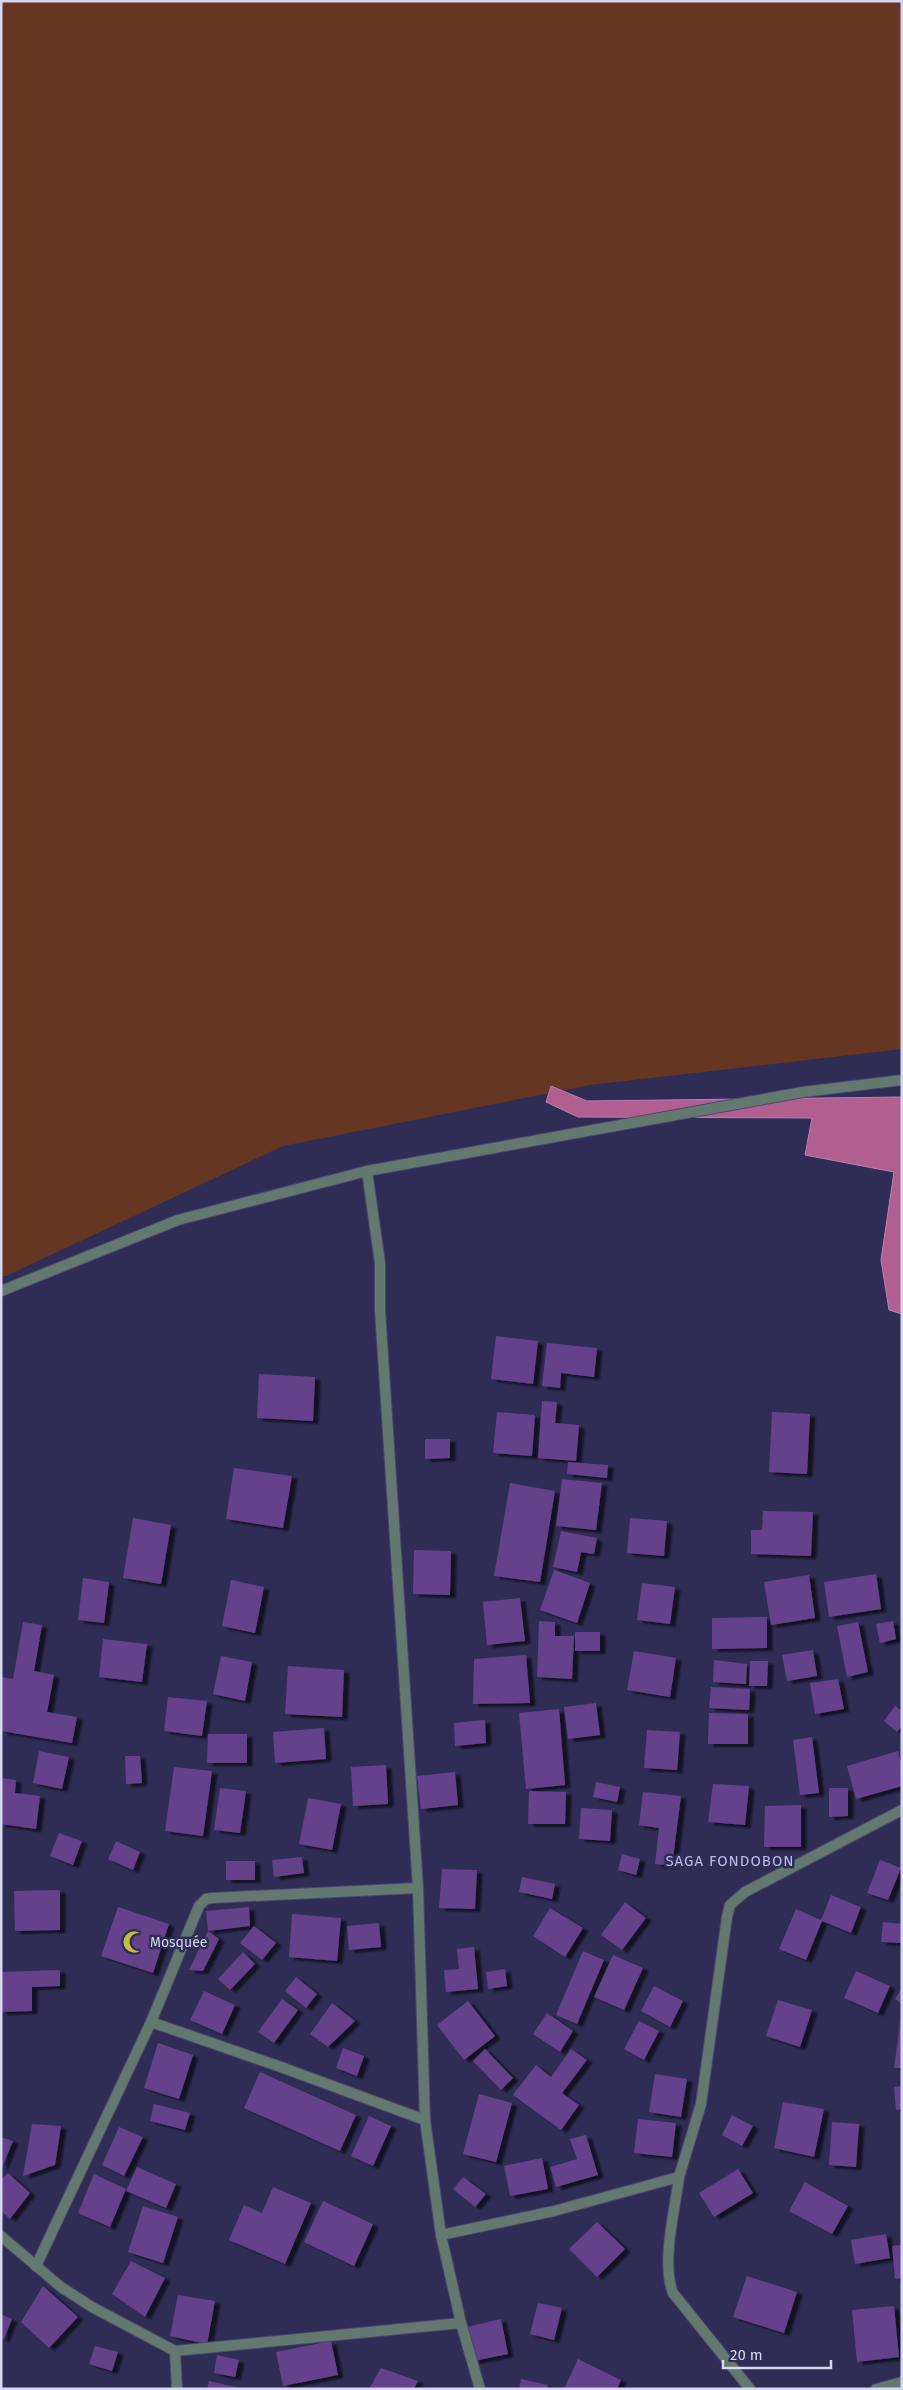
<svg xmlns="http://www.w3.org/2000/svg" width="903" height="2390" viewBox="0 0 903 2390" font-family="'Fira Sans',sans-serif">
	<defs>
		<filter id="shadow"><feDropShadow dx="5.5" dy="3" stdDeviation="1" flood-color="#0009"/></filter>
	</defs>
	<rect width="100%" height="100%" fill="#2f2d55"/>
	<polygon fill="#653621" points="1,1 902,1 902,1049 590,1085 283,1146 6,1276 1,1276"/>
	<polygon fill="#b15e90" stroke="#bc82ad" points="551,1086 587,1101 902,1097 902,1314 889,1310 881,1260 894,1172 805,1155 812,1118 578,1117 546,1102"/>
	<g fill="#65408b" filter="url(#shadow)">
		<polygon points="496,1336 538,1341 533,1384 491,1379"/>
		<polygon points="547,1343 597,1348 594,1377 561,1373 560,1388 542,1386"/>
		<polygon points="259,1374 315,1377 313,1421 257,1418"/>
		<polygon points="542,1401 557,1402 555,1423 579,1425 576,1461 538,1458"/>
		<polygon points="497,1412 535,1415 532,1456 493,1453"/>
		<polygon points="772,1412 810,1414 807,1474 769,1472"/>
		<polygon points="425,1439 450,1439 450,1458 425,1459"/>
		<polygon points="568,1462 608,1465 607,1478 567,1474"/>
		<polygon points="234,1468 292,1476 283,1528 226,1519"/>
		<polygon points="562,1479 602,1483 596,1530 556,1526"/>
		<polygon points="510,1483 555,1491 540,1582 494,1576"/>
		<polygon points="763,1511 813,1512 811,1556 751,1554 751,1530 762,1530"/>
		<polygon points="133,1518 171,1525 161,1584 123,1578"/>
		<polygon points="630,1518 667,1521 664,1556 627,1553"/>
		<polygon points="561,1531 597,1538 594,1554 581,1552 577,1572 553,1567"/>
		<polygon points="414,1550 451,1551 450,1595 413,1594"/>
		<polygon points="554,1570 590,1583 577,1623 540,1610"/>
		<polygon points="876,1574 881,1609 829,1617 824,1582"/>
		<polygon points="809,1575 815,1618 771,1625 764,1582"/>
		<polygon points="83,1578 109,1582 104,1623 78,1620"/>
		<polygon points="231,1580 264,1587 255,1633 222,1626"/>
		<polygon points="642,1583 675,1587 670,1624 637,1620"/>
		<polygon points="520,1598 525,1641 487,1645 483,1602"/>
		<polygon points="767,1617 767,1648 712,1649 712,1618"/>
		<polygon points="539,1621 555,1622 555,1636 574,1636 572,1679 537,1677"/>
		<polygon points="893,1621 896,1639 880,1643 876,1624"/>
		<polygon points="23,1622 42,1625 34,1671 54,1675 47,1712 77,1717 72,1743 1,1731 1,1677 13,1679"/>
		<polygon points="858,1622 868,1672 847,1677 837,1626"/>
		<rect x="575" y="1632" width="25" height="19"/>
		<polygon points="103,1639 147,1644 142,1682 99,1677"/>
		<polygon points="813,1650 817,1676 787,1681 782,1655"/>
		<polygon points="634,1651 676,1658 670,1697 627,1690"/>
		<polygon points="526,1655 530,1703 473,1704 474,1659"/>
		<polygon points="221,1656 252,1662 245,1701 213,1694"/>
		<polygon points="714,1660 747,1664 746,1684 713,1682"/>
		<polygon points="750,1661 768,1661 767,1686 749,1686"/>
		<polygon points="288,1666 344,1670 342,1717 285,1714"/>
		<polygon points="838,1679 844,1709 815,1714 810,1683"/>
		<polygon points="711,1687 750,1689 749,1710 709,1708"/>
		<polygon points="168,1697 207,1701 202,1736 164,1731"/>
		<polygon points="596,1703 600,1735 568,1739 564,1707"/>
		<polygon points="895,1706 902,1711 902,1726 897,1732 884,1721"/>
		<polygon points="559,1709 565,1785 526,1789 519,1713"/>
		<polygon points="709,1713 748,1714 748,1744 708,1744"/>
		<polygon points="485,1720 486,1743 455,1746 454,1723"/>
		<polygon points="324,1728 326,1759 275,1763 273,1732"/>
		<polygon points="647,1730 680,1732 677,1770 644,1768"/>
		<polygon points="208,1734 247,1734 247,1763 207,1763"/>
		<polygon points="812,1737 819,1793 800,1795 793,1740"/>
		<polygon points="39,1751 69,1757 62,1789 33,1783"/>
		<polygon points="898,1751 902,1766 902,1786 856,1799 847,1766"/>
		<polygon points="125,1756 140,1756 142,1783 126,1784"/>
		<polygon points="386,1765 388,1804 353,1806 351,1767"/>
		<polygon points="174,1767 212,1771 203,1836 165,1831"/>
		<polygon points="455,1772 458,1805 421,1809 417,1776"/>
		<polygon points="1,1778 16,1780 15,1793 40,1796 36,1829 1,1824"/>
		<polygon points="596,1782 620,1787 617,1802 593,1797"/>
		<polygon points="713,1784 749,1786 745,1825 708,1822"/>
		<polygon points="220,1788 246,1791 240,1833 214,1830"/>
		<polygon points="829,1788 848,1788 848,1816 829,1817"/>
		<polygon points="529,1791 566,1792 565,1824 528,1824"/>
		<polygon points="643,1792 681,1796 672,1866 655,1864 659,1828 639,1825"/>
		<polygon points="308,1798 341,1804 332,1850 299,1844"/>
		<polygon points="801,1805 801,1847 764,1847 765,1806"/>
		<polygon points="581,1808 612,1810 610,1841 579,1839"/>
		<polygon points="59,1833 82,1841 73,1865 50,1856"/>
		<polygon points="116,1841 140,1852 133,1870 108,1859"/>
		<polygon points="622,1854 640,1859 636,1875 618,1870"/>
		<polygon points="302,1857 304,1873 274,1877 272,1860"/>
		<polygon points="880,1860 901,1868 888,1900 867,1893"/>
		<rect x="226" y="1861" width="29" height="19"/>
		<polygon points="442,1869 477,1870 475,1909 439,1908"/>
		<polygon points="522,1877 555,1884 552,1899 519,1892"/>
		<polygon points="60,1890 60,1930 15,1931 14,1891"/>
		<polygon points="831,1895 861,1907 851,1933 822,1921 806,1960 779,1949 796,1909 821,1920"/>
		<polygon points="625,1902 646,1918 622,1950 601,1935"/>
		<polygon points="118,1907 169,1924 153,1973 101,1956"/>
		<polygon points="249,1907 250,1926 208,1931 206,1911"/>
		<polygon points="550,1908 583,1928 565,1957 533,1936"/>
		<polygon points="292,1914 341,1918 337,1961 289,1957"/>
		<polygon points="883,1922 902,1924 902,1943 881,1942"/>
		<polygon points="379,1923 381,1947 349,1950 347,1926"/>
		<polygon points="254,1926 276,1943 262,1960 240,1943"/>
		<polygon points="208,1931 219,1939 203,1971 189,1970"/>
		<polygon points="474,1947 478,1989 446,1992 444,1970 459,1969 457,1949"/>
		<polygon points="583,1951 604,1960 577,2024 556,2015"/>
		<polygon points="243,1952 255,1964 230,1990 218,1979"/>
		<polygon points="613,1955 643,1968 624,2010 594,1997"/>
		<polygon points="505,1969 507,1986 488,1989 486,1972"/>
		<polygon points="60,1970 60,1986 32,1987 32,2011 1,2012 1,1972"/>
		<polygon points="856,1971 890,1986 878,2013 844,1998"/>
		<polygon points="296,1977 317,1994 306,2008 285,1991"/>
		<polygon points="654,1986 683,2001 670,2027 641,2011"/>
		<polygon points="902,1988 902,2004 895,1999"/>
		<polygon points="204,1991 235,2005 222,2034 190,2020"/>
		<polygon points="282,1999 298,2010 274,2043 258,2032"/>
		<polygon points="778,2000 812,2010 800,2047 766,2036"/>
		<polygon points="468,2001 495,2036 464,2060 437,2025"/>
		<polygon points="332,2003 355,2021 328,2047 310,2034"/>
		<polygon points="547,2013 573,2031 560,2052 533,2034"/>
		<polygon points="901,2017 902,2018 902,2068 894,2068"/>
		<polygon points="639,2021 659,2031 644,2060 624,2049"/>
		<polygon points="158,2043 193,2055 179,2099 144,2088"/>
		<polygon points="343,2048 364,2056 357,2076 336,2068"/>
		<polygon points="485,2049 513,2078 501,2090 473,2061"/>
		<polygon points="571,2049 587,2060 562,2093 579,2105 561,2130 513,2095 536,2065 551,2077"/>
		<polygon points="260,2072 356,2115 340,2151 244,2108"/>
		<polygon points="655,2074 687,2079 681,2117 649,2112"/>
		<polygon points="902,2086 902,2109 896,2110 894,2087"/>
		<polygon points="479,2094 512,2103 496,2162 463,2154"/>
		<polygon points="783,2102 824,2109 814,2157 774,2148"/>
		<polygon points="154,2104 190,2113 185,2130 150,2121"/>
		<polygon points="732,2115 753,2126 742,2146 722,2135"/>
		<polygon points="369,2116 391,2126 373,2166 351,2156"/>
		<polygon points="638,2119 676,2123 672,2157 634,2153"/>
		<polygon points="832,2122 859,2124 856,2167 829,2165"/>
		<polygon points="32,2124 61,2126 55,2165 23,2176"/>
		<polygon points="119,2127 143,2137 124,2176 102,2165"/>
		<polygon points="586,2135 598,2175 556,2187 550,2167 577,2159 570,2139"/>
		<polygon points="1,2137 13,2141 1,2170"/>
		<polygon points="542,2158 548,2189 510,2196 504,2166"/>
		<polygon points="137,2167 176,2184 166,2208 126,2191"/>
		<polygon points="738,2169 753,2193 714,2217 699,2193"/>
		<polygon points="8,2173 30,2193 10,2219 1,2211 1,2179"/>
		<polygon points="94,2174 126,2189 110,2227 78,2213"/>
		<polygon points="463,2177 486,2194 475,2207 453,2189"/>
		<polygon points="805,2182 848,2206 832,2234 789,2211"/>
		<polygon points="273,2187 311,2203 285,2264 229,2240 244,2205 262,2213"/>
		<polygon points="323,2201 373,2224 354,2266 304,2242"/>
		<polygon points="143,2206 178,2217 163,2263 128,2252"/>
		<polygon points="597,2222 625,2249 597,2277 569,2249"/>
		<polygon points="886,2234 890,2258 855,2264 851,2240"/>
		<polygon points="902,2245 902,2278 895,2279 892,2246"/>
		<polygon points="131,2261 165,2278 145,2317 112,2294"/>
		<polygon points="747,2276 797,2292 784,2333 733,2317"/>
		<polygon points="43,2286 78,2317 49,2348 21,2322"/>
		<polygon points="178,2295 215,2301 207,2344 170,2336"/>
		<polygon points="538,2303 562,2308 554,2340 530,2334"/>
		<polygon points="894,2306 899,2357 857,2362 852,2310"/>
		<polygon points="1,2314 12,2319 4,2339 1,2338"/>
		<polygon points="501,2319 508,2354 474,2361 467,2327"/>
		<polygon points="331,2341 338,2375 283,2386 276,2352"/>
		<polygon points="95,2346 118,2352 112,2371 89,2364"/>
		<polygon points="217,2355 239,2360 235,2377 214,2373"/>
		<polygon points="578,2359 621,2380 617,2389 564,2389"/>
		<polygon points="381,2368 418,2381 414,2389 369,2389"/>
		<polygon points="521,2379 548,2385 547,2389 519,2389"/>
		<polygon points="209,2381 240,2388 240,2389 207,2389"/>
	</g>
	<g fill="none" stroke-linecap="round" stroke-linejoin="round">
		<defs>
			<g id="minor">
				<polyline points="367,1171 380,1263 380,1310 418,1888 425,2120 441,2235 461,2323 480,2389"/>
				<polyline points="1,1291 178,1220 367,1171 803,1092 902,1080"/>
				<polyline points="151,2022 278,2066 425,2120"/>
				<polyline points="679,2177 701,2104 727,1917 730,1905 745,1892 902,1810"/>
				<path d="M 441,2235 L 554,2211 L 679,2177 C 675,2210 661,2263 673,2293 L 750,2389"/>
				<polyline points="1,2236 61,2287 92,2307 175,2351 461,2323"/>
				<polyline points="36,2266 151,2022 199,1906 206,1899 212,1898 418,1888"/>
				<polyline points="175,2351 177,2389"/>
				<polyline points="876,2389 902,2382"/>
			</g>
		</defs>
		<use href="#minor" stroke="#4a486e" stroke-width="12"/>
		<use href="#minor" stroke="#63796f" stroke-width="10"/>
	</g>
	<defs>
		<symbol id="mosque-bare" viewBox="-9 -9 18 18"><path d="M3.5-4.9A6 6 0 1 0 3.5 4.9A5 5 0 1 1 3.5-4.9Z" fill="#c6bc3c" stroke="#2f2d55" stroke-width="2.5" paint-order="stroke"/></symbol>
	</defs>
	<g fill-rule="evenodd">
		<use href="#mosque-bare" x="118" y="1926" width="32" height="32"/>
	</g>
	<g text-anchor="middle" stroke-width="5" stroke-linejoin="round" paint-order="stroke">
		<g font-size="14" fill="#d7d7f1" stroke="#2f2d55" text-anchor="start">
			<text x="150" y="1947">Mosquée</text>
		</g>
		<g font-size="15" letter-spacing="1" fill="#babaeb" stroke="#2f2d55">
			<text x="730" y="1866">SAGA FONDOBON</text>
		</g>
	</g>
	<rect width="903" height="2390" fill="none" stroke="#d7d7f1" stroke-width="5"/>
	<path d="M723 2360v8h108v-8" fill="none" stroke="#d7d7f1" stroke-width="2.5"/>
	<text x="730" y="2360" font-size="15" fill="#d7d7f1" stroke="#2f2d55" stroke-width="4" paint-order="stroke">20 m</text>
</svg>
